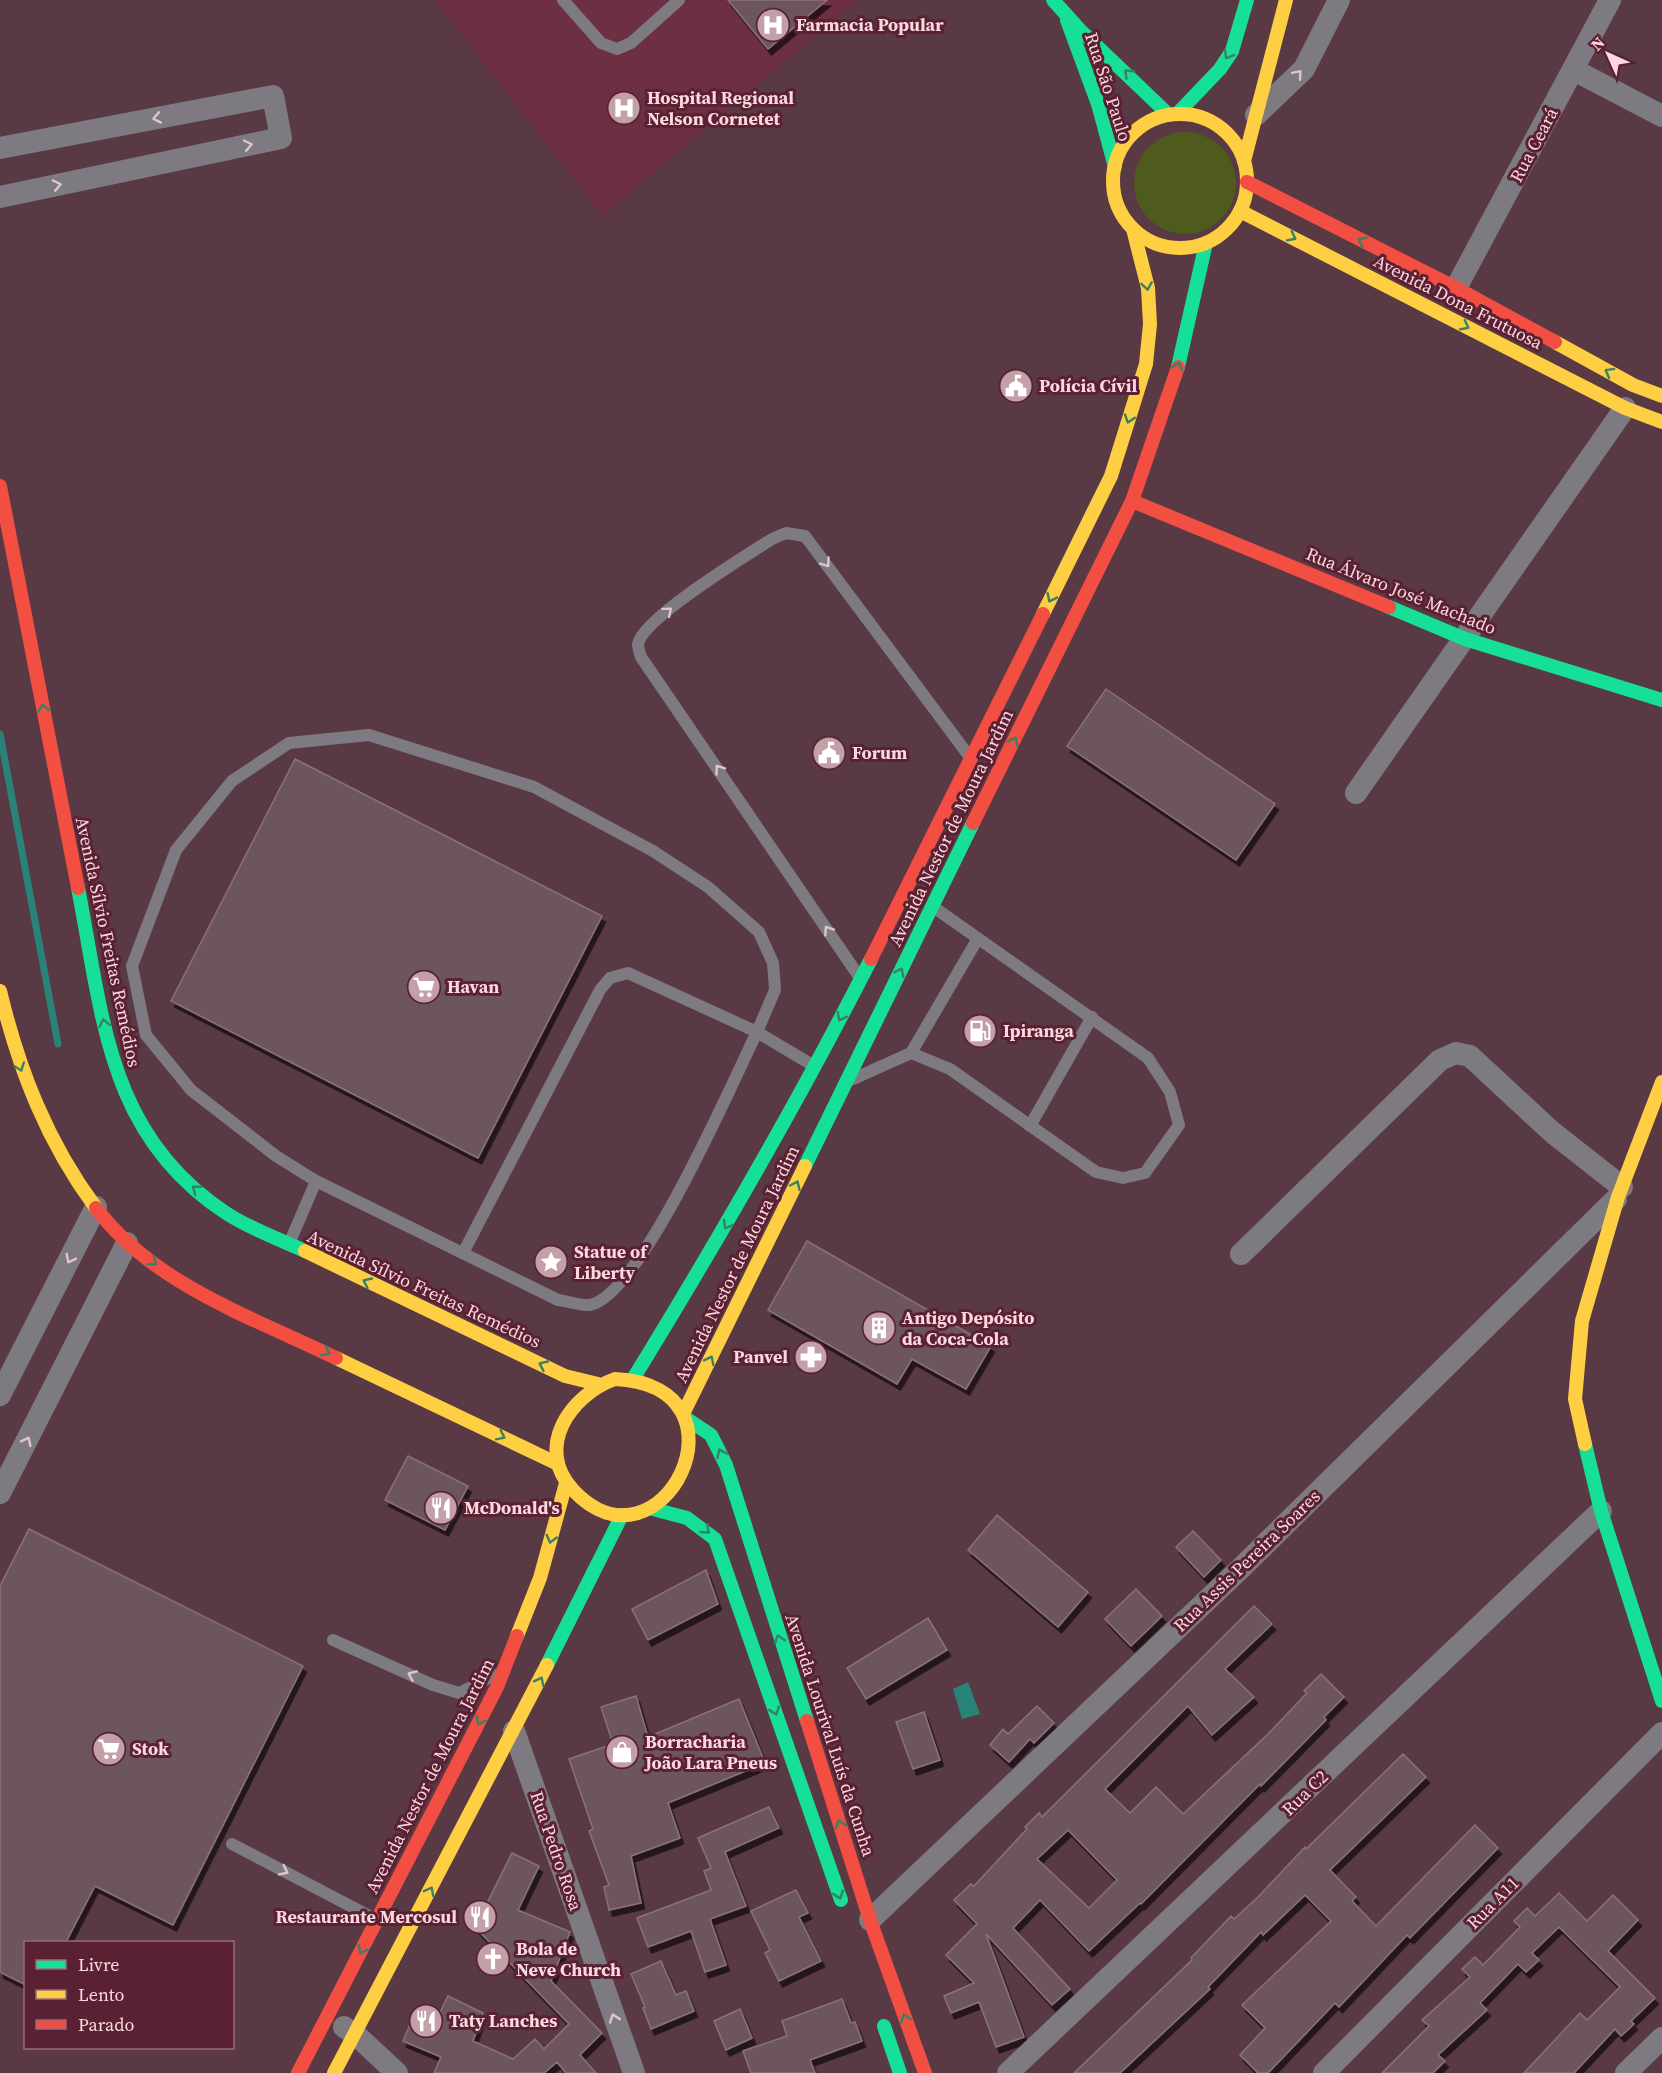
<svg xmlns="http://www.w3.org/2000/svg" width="1662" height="2073" viewBox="0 0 1662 2073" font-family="'Source Serif 4',serif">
	<defs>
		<filter id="shadow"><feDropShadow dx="3.5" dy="6" stdDeviation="0" flood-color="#0009"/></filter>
	</defs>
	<rect width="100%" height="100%" fill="#593943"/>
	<polygon fill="#6d3042" points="434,0 858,0 602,216"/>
	<circle fill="#4e5b1c" cx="1185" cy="183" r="51"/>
	<polygon fill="#298379" points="968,1682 980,1714 962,1719 953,1689"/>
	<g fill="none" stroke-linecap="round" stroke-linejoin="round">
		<polyline stroke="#298379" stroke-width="7" points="0,734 58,1044"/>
	</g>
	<g fill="#6d545e" stroke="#8a717c" stroke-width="1.5" fill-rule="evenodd" filter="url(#shadow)">
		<polygon points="728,0 827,0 768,49"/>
		<polygon points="1106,689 1275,804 1236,860 1067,746"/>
		<polygon points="295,759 602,916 478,1158 171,1001"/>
		<polygon points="807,1241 991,1346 966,1389 912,1359 897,1384 768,1310"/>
		<polygon points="408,1456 468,1486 445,1530 385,1500"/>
		<polygon points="997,1515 1088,1592 1058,1627 968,1550"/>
		<polygon points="29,1529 303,1666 173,1925 95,1886 66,1942 26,1942 26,1985 0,1972 0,1586"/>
		<polygon points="1193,1531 1221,1560 1204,1577 1176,1547"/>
		<polygon points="706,1570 718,1604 648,1640 632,1609"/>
		<polygon points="1136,1589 1162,1616 1131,1646 1105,1619"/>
		<path d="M 1254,1606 L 1272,1624 L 1225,1669 L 1254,1697 L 1212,1735 L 1188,1706 L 1105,1789 L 1130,1813 L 1156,1787 L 1183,1814 L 1268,1734 L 1307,1693 L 1304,1691 L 1321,1674 L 1344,1697 L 1324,1717 L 1326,1720 L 1261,1786 L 1260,1784 L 1141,1904 L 1140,1903 L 1089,1951 L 1040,1900 L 1013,1928 L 1070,1989 L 1052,2005 L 986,1934 L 1024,2037 L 996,2047 L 979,2002 L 951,2013 L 944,1996 L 974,1983 L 946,1955 L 977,1924 L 954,1900 L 971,1884 L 974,1886 L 1027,1829 L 1025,1827 L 1039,1813 L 1042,1817 ZM 1068,1830 L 1117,1880 L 1089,1908 L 1037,1859 Z"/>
		<polygon points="928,1618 947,1650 866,1699 847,1668"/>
		<polygon points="636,1696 648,1737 739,1699 765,1763 668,1803 680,1838 631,1856 641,1903 609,1910 604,1887 609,1885 589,1831 593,1829 569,1759 613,1744 601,1707"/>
		<polygon points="1037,1706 1054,1723 1034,1743 1030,1739 1009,1762 990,1745 1003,1729 1008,1734"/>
		<polygon points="924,1712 940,1760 913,1769 896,1722"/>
		<polygon points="1403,1754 1426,1777 1330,1870 1356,1897 1352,1901 1376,1926 1475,1825 1498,1848 1410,1938 1407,1935 1339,2007 1335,2003 1268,2073 1258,2073 1240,2055 1265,2028 1242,2005 1331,1921 1305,1895 1263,1935 1261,1932 1208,1987 1210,1989 1120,2073 1074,2073 1192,1960 1191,1958 1231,1916 1234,1919 1258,1897 1305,1847 1306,1849"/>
		<polygon points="769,1807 779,1828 725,1852 746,1906 710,1919 726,1965 705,1972 691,1931 648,1947 637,1918 711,1890 704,1871 711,1868 698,1838"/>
		<polygon points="512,1853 539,1866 518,1910 570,1932 551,1981 602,2033 580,2055 596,2073 566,2073 557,2062 544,2073 434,2073 441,2057 403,2041 412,2020 432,2029 448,1996 483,2013 473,2041 513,2059 535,2039 544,2049 569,2024 475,1927"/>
		<polygon points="796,1890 808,1913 799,1917 821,1961 779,1981 765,1953 770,1950 751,1911"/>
		<polygon points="1559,1893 1587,1921 1613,1895 1638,1920 1608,1951 1655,1998 1631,2021 1634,2024 1621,2036 1615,2029 1574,2073 1524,2073 1580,2013 1587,2020 1620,1987 1559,1927 1532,1953 1539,1960 1526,1972 1518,1964 1480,2003 1487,2010 1438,2055 1445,2061 1433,2073 1382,2073 1429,2026 1422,2020 1470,1977 1462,1969 1475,1957 1483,1965 1520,1927 1514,1921 1527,1908 1535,1916"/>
		<polygon points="661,1961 676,1995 686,1991 694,2011 651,2029 643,2008 645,2007 631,1974"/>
		<polygon points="842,1999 851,2023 855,2022 862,2041 810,2060 815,2073 751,2073 743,2051 787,2036 782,2021"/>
		<polygon points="740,2009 752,2038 726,2050 714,2021"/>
	</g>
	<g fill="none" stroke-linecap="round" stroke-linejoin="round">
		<g stroke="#7e7a82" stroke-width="12">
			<polyline points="563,0 601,43 617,49 631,43 679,0"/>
			<path d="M 858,975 L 641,657 C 640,654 638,647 638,644 C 643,618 747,555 772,539 L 786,533 L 805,536 L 969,756"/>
			<polyline points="911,1053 977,940"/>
			<polyline points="853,1079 911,1053 950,1069 1096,1172 1123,1178 1145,1173 1179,1125 1170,1092 1148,1058 932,906"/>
			<polyline points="1030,1126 1092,1017"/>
			<polyline points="316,1181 276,1156 191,1090 146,1035 132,966 176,850 232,781 289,743 369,735 534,787 653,851 708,887 759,932 773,963 775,990 757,1032 628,973 610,978 600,990 463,1253"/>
			<path d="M 289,1244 L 316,1181 L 558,1300 C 567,1301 581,1306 590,1305 C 641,1295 732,1083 757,1032 L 814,1066"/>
			<polyline points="333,1640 433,1685 459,1693 495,1675"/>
			<polyline points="232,1844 377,1920"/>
		</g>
		<g stroke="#7e7a82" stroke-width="22">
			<polyline points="1574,70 1662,116"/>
			<polyline points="1256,115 1304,69 1339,0"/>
			<polyline points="0,148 273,96 281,138 0,197"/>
			<polyline points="1456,288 1610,0"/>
			<polyline points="1356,793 1625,408"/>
			<polyline points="1241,1254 1440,1060 1456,1053 1470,1056 1552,1132 1622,1187"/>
			<polyline points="0,1395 96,1207"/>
			<polyline points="0,1493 127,1243"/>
			<polyline points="514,1731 634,2073"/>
			<polyline points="870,1920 1240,1569 1616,1199"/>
			<polyline points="344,2027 355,2034 397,2073"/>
			<polyline points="1008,2073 1601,1511"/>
			<polyline points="1324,2073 1662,1733"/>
			<polyline points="1626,2073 1662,2038"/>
		</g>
		<g stroke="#16e098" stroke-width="14">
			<polyline points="1053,0 1080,30 1169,115"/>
			<polyline points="1067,20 1098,104 1115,167"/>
			<polyline points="1177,114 1220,69 1232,51 1247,0"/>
			<polyline points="1178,367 1206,243"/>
			<polyline points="1389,607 1465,639 1662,700"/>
			<path d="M 78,888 C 103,1016 107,1135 226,1213 C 250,1229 279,1239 305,1251"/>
			<polyline points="805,1166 973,823"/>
			<path d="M 633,1379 C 717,1242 798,1103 871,959"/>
			<polyline points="687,1419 711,1435 726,1465 807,1721"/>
			<polyline points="1585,1444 1601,1511 1662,1701"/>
			<polyline points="653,1509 687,1518 715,1539 841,1900"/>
			<polyline points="547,1665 622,1515"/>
			<polyline points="884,2026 900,2073"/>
		</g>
		<g stroke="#ffcf43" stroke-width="14">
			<circle cx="1180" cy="181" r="67"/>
			<polyline points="1244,161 1286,0"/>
			<polyline points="1240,211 1625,408 1662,422"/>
			<polyline points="1555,342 1633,385 1662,396"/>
			<polyline points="1043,614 1111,476 1146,364 1150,324 1148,288 1133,229"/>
			<path d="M 0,991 C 19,1070 47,1142 96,1208"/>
			<polyline points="305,1251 565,1376 598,1384"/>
			<polyline points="336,1358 558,1464"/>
			<path d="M 615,1379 C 760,1386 661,1584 573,1490 C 534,1448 570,1395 615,1379 Z"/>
			<polyline points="684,1412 805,1166"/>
			<polyline points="1585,1444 1575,1399 1582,1321 1618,1197 1662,1082"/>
			<polyline points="517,1636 540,1578 566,1483"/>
			<polyline points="334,2073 547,1665"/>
		</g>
		<g stroke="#f24e42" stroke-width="14">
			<polyline points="1247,182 1456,288 1555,342"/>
			<polyline points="0,486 78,888"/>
			<polyline points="1132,501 1389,607"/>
			<polyline points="973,823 1132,501 1178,367"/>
			<polyline points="871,959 1043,614"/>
			<path d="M 96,1208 C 154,1285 252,1317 336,1358"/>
			<polyline points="807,1721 870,1920 925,2073"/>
			<polyline points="298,2073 497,1687 517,1636"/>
		</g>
	</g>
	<defs><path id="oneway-chevron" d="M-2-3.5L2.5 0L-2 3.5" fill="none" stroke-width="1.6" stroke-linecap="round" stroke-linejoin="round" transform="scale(1.5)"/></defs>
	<g stroke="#388066">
		<use href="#oneway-chevron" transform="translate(1228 55) rotate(120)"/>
		<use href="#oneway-chevron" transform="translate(1128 73) rotate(-136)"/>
		<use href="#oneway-chevron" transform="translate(1292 237) rotate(27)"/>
		<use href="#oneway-chevron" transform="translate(1362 241) rotate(-153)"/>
		<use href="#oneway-chevron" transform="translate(1147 286) rotate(81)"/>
		<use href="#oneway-chevron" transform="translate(1465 326) rotate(27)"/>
		<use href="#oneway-chevron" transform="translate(1178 366) rotate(-73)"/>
		<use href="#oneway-chevron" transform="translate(1609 372) rotate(-151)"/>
		<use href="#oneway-chevron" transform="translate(1129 419) rotate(108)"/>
		<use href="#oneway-chevron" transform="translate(1051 598) rotate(116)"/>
		<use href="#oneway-chevron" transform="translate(43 708) rotate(-101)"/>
		<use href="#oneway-chevron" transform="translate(1014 741) rotate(-64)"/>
		<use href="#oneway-chevron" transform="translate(900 972) rotate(-63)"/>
		<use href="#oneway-chevron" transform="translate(841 1017) rotate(117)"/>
		<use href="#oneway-chevron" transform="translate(104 1023) rotate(-101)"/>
		<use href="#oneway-chevron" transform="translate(20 1067) rotate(70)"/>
		<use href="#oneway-chevron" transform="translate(796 1185) rotate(-65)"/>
		<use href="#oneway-chevron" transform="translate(196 1189) rotate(-142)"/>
		<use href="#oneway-chevron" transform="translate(727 1225) rotate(120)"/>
		<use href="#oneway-chevron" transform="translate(153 1262) rotate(37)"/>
		<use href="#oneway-chevron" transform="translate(367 1282) rotate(-155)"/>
		<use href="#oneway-chevron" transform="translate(326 1352) rotate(26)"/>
		<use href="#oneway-chevron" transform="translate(710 1360) rotate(-63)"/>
		<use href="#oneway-chevron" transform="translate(543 1365) rotate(-155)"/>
		<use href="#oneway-chevron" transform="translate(501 1436) rotate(26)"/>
		<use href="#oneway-chevron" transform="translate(721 1453) rotate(-114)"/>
		<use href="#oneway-chevron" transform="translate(706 1530) rotate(41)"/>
		<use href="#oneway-chevron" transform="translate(551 1539) rotate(105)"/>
		<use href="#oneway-chevron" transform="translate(779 1639) rotate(-108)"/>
		<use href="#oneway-chevron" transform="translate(540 1681) rotate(-63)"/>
		<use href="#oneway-chevron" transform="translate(775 1711) rotate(71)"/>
		<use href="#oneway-chevron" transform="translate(480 1721) rotate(117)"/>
		<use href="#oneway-chevron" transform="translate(840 1824) rotate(-108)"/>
		<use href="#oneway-chevron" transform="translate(430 1891) rotate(-62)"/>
		<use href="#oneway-chevron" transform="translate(839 1895) rotate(71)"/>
		<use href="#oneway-chevron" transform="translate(362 1950) rotate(117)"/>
		<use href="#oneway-chevron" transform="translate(905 2018) rotate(-110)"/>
	</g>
	<g stroke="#e3c4cc">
		<use href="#oneway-chevron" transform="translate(1298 74) rotate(-49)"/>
		<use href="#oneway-chevron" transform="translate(157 118) rotate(169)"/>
		<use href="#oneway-chevron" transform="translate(248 145) rotate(-12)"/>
		<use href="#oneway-chevron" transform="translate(57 185) rotate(-12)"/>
		<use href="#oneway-chevron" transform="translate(826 563) rotate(54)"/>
		<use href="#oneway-chevron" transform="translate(668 611) rotate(-40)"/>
		<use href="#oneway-chevron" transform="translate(719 769) rotate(-125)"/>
		<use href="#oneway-chevron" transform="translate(828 930) rotate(-124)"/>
		<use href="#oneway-chevron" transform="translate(70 1259) rotate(117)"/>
		<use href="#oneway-chevron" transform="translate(27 1441) rotate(-63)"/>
		<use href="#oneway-chevron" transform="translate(412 1675) rotate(-156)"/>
		<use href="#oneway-chevron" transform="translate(284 1871) rotate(27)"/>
		<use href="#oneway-chevron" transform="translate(614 2018) rotate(-109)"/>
	</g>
	<defs>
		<symbol id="hospital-disc" viewBox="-11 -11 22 22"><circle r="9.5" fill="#c3a0a8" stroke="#5a2133"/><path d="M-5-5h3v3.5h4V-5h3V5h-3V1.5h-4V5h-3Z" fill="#fff"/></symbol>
		<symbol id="civic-disc" viewBox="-11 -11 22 22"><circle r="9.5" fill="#c3a0a8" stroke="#5a2133"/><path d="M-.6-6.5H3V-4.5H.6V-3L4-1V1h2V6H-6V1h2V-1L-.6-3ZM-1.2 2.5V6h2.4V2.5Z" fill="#fff"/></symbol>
		<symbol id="supermarket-disc" viewBox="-11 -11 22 22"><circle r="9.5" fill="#c3a0a8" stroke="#5a2133"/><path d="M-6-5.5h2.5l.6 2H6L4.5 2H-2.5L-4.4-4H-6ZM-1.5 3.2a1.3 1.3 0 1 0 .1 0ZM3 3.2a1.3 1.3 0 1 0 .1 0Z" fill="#fff"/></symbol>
		<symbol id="fuel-disc" viewBox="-11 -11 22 22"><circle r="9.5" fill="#c3a0a8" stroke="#5a2133"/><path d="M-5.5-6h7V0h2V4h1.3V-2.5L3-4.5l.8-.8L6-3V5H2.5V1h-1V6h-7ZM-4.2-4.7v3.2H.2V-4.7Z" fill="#fff"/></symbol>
		<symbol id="sight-disc" viewBox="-11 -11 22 22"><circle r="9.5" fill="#c3a0a8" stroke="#5a2133"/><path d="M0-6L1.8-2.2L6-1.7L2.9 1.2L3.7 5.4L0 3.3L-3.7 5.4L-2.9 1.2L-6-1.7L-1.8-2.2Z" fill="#fff"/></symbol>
		<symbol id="building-disc" viewBox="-11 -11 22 22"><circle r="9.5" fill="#c3a0a8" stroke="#5a2133"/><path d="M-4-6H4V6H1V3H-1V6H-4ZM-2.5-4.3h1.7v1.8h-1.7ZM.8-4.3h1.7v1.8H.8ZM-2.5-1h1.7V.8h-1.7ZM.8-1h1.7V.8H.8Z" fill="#fff"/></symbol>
		<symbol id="pharmacy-disc" viewBox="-11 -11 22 22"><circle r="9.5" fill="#c3a0a8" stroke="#5a2133"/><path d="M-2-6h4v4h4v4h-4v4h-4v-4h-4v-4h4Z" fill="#fff"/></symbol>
		<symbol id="restaurant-disc" viewBox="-11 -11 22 22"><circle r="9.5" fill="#c3a0a8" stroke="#5a2133"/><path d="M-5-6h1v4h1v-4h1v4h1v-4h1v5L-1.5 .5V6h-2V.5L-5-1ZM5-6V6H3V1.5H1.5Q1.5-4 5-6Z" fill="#fff"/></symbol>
		<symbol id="shop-disc" viewBox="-11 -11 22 22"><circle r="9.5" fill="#c3a0a8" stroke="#5a2133"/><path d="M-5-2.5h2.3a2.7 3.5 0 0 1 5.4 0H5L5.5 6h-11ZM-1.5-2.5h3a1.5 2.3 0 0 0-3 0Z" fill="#fff"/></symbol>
		<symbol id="church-disc" viewBox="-11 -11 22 22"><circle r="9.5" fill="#c3a0a8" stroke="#5a2133"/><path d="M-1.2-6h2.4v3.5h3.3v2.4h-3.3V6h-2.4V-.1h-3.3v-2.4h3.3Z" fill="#fff"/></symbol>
	</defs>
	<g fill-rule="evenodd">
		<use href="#hospital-disc" x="754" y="6" width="38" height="38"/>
		<use href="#hospital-disc" x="605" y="89" width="38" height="38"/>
		<use href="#civic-disc" x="997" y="367" width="38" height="38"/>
		<use href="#civic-disc" x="810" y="734" width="38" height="38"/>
		<use href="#supermarket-disc" x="405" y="968" width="38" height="38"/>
		<use href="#fuel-disc" x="961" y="1012" width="38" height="38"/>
		<use href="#sight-disc" x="532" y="1243" width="38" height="38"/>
		<use href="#building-disc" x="860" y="1309" width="38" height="38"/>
		<use href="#pharmacy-disc" x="792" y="1338" width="38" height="38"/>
		<use href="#restaurant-disc" x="422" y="1489" width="38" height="38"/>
		<use href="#supermarket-disc" x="90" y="1730" width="38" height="38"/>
		<use href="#shop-disc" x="603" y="1733" width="38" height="38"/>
		<use href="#restaurant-disc" x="461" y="1898" width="38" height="38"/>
		<use href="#church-disc" x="474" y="1940" width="38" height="38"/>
		<use href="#restaurant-disc" x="407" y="2002" width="38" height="38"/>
	</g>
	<g text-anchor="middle" stroke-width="6" stroke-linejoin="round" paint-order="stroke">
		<g font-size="18" font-weight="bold" fill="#fcd7df" stroke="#5a2133" text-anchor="start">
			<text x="796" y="31">Farmacia Popular</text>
			<text x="647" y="104">Hospital Regional<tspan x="647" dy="21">Nelson Cornetet</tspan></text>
			<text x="1039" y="392">Polícia Cívil</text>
			<text x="852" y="759">Forum</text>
			<text x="447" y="993">Havan</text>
			<text x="1003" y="1037">Ipiranga</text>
			<text x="574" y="1258">Statue of<tspan x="574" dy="21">Liberty</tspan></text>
			<text x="902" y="1324">Antigo Depósito<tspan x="902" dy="21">da Coca-Cola</tspan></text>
			<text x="788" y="1363" text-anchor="end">Panvel</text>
			<text x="464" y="1514">McDonald's</text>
			<text x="645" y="1748">Borracharia<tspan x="645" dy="21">João Lara Pneus</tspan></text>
			<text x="132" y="1755">Stok</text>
			<text x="457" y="1923" text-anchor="end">Restaurante Mercosul</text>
			<text x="516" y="1955">Bola de<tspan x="516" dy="21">Neve Church</tspan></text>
			<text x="449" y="2027">Taty Lanches</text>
		</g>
		<g font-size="18" fill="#fcd7df" stroke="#5a2133">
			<text transform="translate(1108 87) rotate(72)" y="6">Rua São Paulo</text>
			<text transform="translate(1534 145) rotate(-62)" y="6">Rua Ceará</text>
			<text transform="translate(1458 302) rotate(27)" y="6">Avenida Dona Frutuosa</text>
			<text transform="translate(1401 591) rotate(22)" y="6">Rua Álvaro José Machado</text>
			<text transform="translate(951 828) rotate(-64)" y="6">Avenida Nestor de Moura Jardim</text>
			<text transform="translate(108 942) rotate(78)" y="6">Avenida Sílvio Freitas Remédios</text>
			<text transform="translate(737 1264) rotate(-64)" y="6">Avenida Nestor de Moura Jardim</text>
			<text transform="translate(424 1289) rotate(25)" y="6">Avenida Sílvio Freitas Remédios</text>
			<text transform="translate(1247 1561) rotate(-44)" y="6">Rua Assis Pereira Soares</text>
			<text transform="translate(830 1735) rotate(72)" y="6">Avenida Lourival Luís da Cunha</text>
			<text transform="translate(430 1776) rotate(-63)" y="6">Avenida Nestor de Moura Jardim</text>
			<text transform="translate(1305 1793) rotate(-44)" y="6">Rua C2</text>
			<text transform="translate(556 1851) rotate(71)" y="6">Rua Pedro Rosa</text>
			<text transform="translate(1493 1903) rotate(-45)" y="6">Rua A11</text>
		</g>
	</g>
	<rect x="24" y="1941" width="210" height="108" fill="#5a2133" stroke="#9b6a78" stroke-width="1.5"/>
	<rect x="36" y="1960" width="30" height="9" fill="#16e098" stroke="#9b6a78" stroke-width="1.5"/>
	<text x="78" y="1971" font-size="18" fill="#fcd7df">Livre</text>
	<rect x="36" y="1990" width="30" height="9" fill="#ffcf43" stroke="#9b6a78" stroke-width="1.5"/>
	<text x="78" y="2001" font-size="18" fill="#fcd7df">Lento</text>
	<rect x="36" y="2020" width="30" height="9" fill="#f24e42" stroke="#9b6a78" stroke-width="1.5"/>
	<text x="78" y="2031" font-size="18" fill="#fcd7df">Parado</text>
	<g transform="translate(1608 54) rotate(315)" stroke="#5a2133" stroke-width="4.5" paint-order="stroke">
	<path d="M0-4.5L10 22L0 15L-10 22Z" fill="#fcd7df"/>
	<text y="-9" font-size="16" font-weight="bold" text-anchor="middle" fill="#fcd7df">N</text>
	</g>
</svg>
